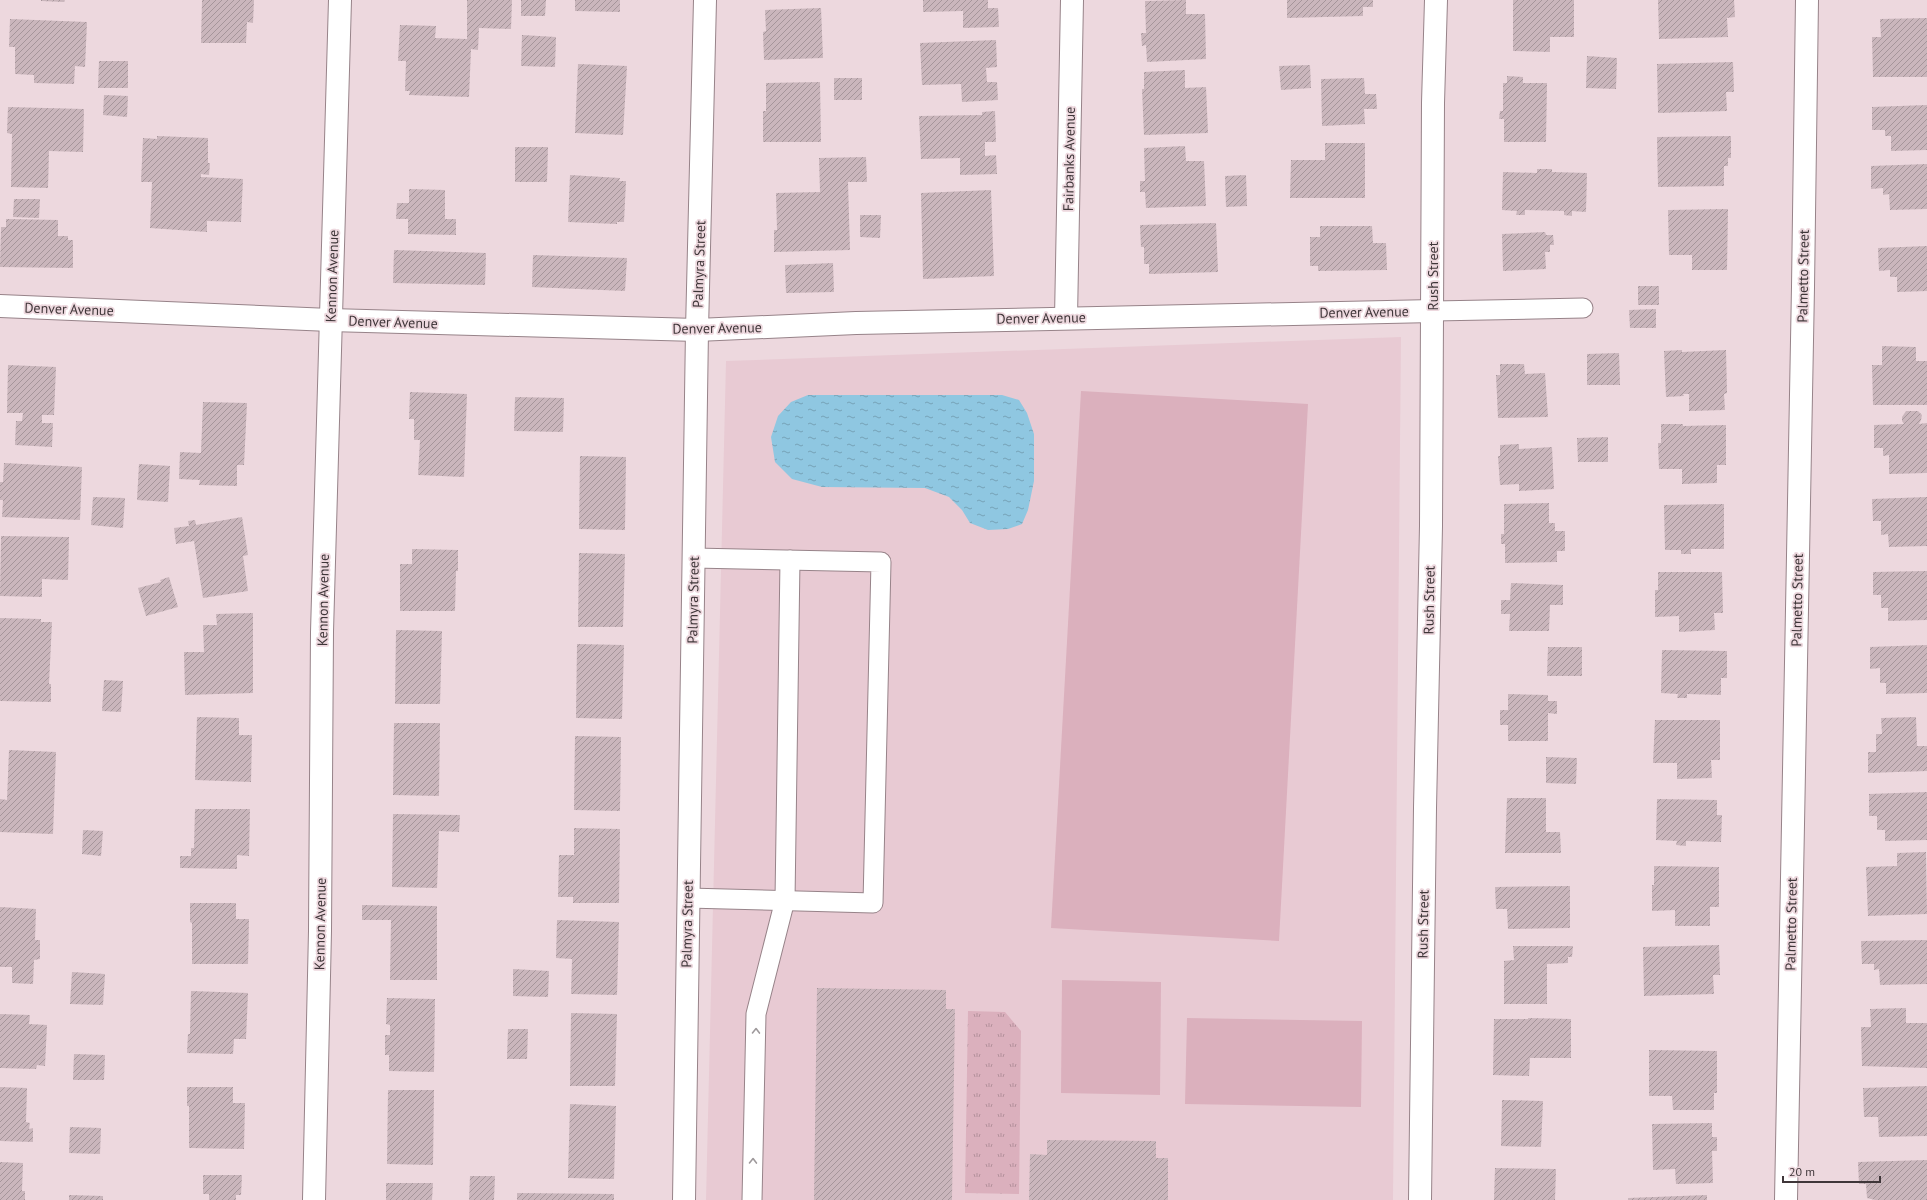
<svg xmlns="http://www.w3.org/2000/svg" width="1927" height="1200" viewBox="0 0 1927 1200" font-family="'PT Sans',sans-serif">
	<defs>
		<pattern id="park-tufts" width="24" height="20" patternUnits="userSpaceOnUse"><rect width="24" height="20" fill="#dbb0bd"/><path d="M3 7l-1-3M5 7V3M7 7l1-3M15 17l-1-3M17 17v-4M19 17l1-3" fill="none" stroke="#b3909b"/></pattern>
		<pattern id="water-ripples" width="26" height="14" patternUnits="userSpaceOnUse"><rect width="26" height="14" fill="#8fc7e1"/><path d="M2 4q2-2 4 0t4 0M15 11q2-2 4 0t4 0" fill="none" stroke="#76a2b7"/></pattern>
		<pattern id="building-hatch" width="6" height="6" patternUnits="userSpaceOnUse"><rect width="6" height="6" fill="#cab6bc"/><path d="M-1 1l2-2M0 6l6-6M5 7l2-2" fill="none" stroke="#a5959a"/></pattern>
	</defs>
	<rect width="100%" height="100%" fill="#edd8de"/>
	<polygon fill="#e8cad3" points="1401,337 1393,1200 706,1200 726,361"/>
	<polygon fill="url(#park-tufts)" points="968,1011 1005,1012 1021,1031 1019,1194 965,1193"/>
	<g fill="#dbb0bd">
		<polygon points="1081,391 1308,404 1279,941 1051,928"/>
		<polygon points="1062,980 1161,982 1160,1095 1061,1093"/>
		<polygon points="1187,1018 1362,1021 1361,1107 1185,1104"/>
	</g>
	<polygon fill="url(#water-ripples)" points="808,395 1002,395 1019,400 1027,413 1034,434 1034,481 1028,510 1022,524 1008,529 988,530 970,523 962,510 949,497 925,488 822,487 792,479 775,462 771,437 778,416 791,402"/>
	<g fill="url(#building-hatch)">
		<polygon points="41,0 65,0 64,2 41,1"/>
		<polygon points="202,0 254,0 253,23 247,22 246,43 201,43"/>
		<polygon points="467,0 512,0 511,29 479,28 478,50 471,49 469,97 409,95 410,91 405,91 406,61 398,61 400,25 436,26 435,38 467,39"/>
		<polygon points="521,0 546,0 545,16 521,16"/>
		<polygon points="575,0 620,0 620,12 575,11"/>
		<polygon points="923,0 988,0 988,8 998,8 999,27 963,28 963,11 923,12"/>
		<polygon points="1186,0 1186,14 1205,14 1206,59 1147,62 1146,45 1142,46 1141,33 1146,33 1145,1"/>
		<polygon points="1287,0 1373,0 1373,7 1363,7 1363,16 1287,18"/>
		<polygon points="1513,0 1574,0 1574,37 1550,37 1550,52 1513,51"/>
		<polygon points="1658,0 1734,0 1735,17 1727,18 1728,37 1659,39"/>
		<polygon points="821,8 823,58 764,60 763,32 766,31 765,10"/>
		<polygon points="1927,18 1927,77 1873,77 1872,37 1881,37 1880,19"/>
		<polygon points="10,19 87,22 85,67 75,66 74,84 34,83 34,75 15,74 15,47 9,47"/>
		<polygon points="522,35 556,37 555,67 521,66"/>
		<polygon points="996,40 997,67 986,68 987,82 997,82 998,100 962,102 961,84 922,85 920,43"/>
		<polygon points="1587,56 1617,58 1616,89 1586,88"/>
		<polygon points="99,61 128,61 128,88 98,88"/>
		<polygon points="1733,62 1734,92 1726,92 1727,111 1658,113 1657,64"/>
		<polygon points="578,64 627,66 623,135 575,133"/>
		<polygon points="1310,65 1311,88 1281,90 1279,66"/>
		<polygon points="1185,70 1185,88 1206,87 1208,133 1144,135 1142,89 1144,89 1144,72"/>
		<polygon points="1507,76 1523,77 1523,83 1547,83 1546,142 1504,142 1504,119 1499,119 1500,111 1503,111 1503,83 1507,83"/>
		<rect x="834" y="78" width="28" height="22"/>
		<polygon points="1364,78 1365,94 1376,94 1377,109 1364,109 1365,124 1322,126 1321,79"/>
		<polygon points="820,82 821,142 763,142 763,111 766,111 766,83"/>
		<polygon points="104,95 128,96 127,117 103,115"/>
		<polygon points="1927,105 1927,150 1891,151 1891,136 1885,136 1885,130 1872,130 1872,107"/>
		<polygon points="8,107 84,109 83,152 49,151 48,188 11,187 12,134 7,133"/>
		<polygon points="995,111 996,142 985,142 985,156 996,155 997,174 960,175 960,158 921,159 919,116 982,115 982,112"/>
		<polygon points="157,136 208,138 208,163 210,163 209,175 201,174 201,177 243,179 241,222 207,221 207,232 150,228 152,182 141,182 143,138 157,139"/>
		<polygon points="1731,136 1731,158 1728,158 1728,166 1724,166 1724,186 1658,187 1657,137"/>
		<polygon points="1325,143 1365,143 1365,198 1290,198 1291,160 1325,160"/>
		<polygon points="1185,146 1186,161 1204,161 1206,206 1146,208 1145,192 1140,192 1140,181 1145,181 1144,148"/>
		<polygon points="515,147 548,147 547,182 515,182"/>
		<polygon points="866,157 867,182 848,182 850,250 774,252 774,230 777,230 776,193 820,192 819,158"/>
		<polygon points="1927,164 1927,209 1890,210 1889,194 1883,195 1883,188 1871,189 1871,166"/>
		<polygon points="1537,169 1552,169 1552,172 1587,173 1586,212 1572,211 1572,216 1564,215 1564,211 1525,210 1525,215 1516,215 1517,211 1502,210 1503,172 1537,173"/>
		<polygon points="570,175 620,178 619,181 626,181 624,222 617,222 617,224 568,222"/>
		<polygon points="1246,175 1247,206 1226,207 1225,176"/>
		<polygon points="409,189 445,190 445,219 456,219 456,235 408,234 408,219 396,219 397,203 409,203"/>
		<polygon points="991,190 994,276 923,279 921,193"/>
		<polygon points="14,199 40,199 39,218 13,217"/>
		<polygon points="1728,209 1727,270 1692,270 1692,255 1669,255 1668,210"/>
		<polygon points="860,215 881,215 880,238 860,237"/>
		<polygon points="6,219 58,220 58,236 68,236 68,240 73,240 73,268 0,267 1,227 6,227"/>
		<polygon points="1216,223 1218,272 1149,274 1149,264 1144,264 1144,247 1141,247 1140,225"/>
		<polygon points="1320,226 1372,226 1373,243 1386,243 1387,270 1318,271 1318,266 1310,266 1310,237 1320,237"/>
		<polygon points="1545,232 1546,235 1553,235 1554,245 1550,245 1550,252 1545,252 1546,269 1503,271 1502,234"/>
		<polygon points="1927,246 1927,291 1897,292 1897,277 1890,277 1890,270 1879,271 1878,248"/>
		<polygon points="394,250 486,253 485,285 393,283"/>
		<polygon points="533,255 627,258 625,291 532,287"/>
		<polygon points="833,263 834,292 786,293 785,265"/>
		<rect x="1638" y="286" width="21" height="19"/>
		<polygon points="1656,309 1656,328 1630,328 1629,310"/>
		<polygon points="1882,346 1916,347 1916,361 1927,361 1927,405 1873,405 1872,365 1882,365"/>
		<polygon points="1682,350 1682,352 1726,350 1727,393 1724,394 1725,410 1689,411 1689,394 1683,394 1684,396 1666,397 1664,351"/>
		<polygon points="1619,353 1620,385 1587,385 1587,354"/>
		<polygon points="1500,364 1524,364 1525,374 1545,373 1548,417 1498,418 1496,375 1500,375"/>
		<polygon points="8,365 56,367 54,415 42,415 42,423 53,423 52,447 15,445 16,421 22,421 23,413 7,413"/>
		<polygon points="410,392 467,394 464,477 418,475 420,440 414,440 414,419 409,419"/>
		<polygon points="515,397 564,398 563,432 514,431"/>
		<polygon points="203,402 247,403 244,465 237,465 237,486 199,485 200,480 179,479 180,452 201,453"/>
		<polygon points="1906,411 1918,411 1922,415 1921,420 1919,424 1927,423 1927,473 1889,474 1889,455 1883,456 1883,448 1874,448 1874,425 1904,424 1902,421 1902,417"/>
		<polygon points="1661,424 1683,424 1683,426 1726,425 1726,465 1717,465 1717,483 1682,484 1682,469 1659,469 1658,443 1661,443"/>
		<polygon points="1608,437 1608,462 1578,462 1577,438"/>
		<polygon points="1519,444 1519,449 1552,447 1554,489 1519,491 1519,484 1500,485 1498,456 1500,456 1500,445"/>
		<polygon points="580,456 626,457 625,530 579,529"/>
		<polygon points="4,463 82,467 80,520 2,517 3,500 0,500 0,482 3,482"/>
		<polygon points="139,464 170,466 168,502 137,500"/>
		<polygon points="93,497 125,498 123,528 91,525"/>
		<polygon points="1927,497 1927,546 1889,547 1888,534 1881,535 1881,521 1873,521 1872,499"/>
		<polygon points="1549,503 1549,523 1555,523 1555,531 1565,531 1565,551 1557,551 1557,562 1505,563 1505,544 1501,544 1501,534 1504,534 1504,504"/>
		<polygon points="1724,504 1724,549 1691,549 1691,554 1681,554 1681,550 1665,550 1664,505"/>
		<polygon points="242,517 248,555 243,556 248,591 203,598 194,541 176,544 174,528 189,526 188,521 195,520 196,525"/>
		<polygon points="1,536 69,537 68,580 42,579 42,597 0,596"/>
		<polygon points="412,549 458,550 458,571 456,571 455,611 400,611 400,564 412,564"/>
		<polygon points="579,553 625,554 623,627 578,627"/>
		<polygon points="1927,571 1927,620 1888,621 1888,608 1881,608 1881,595 1873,595 1873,572"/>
		<polygon points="1658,572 1722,572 1723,613 1714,613 1715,630 1679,632 1679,616 1655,617 1655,590 1658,590"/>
		<polygon points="169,577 178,607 146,616 138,588 161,582 160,580"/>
		<polygon points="1511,583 1563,585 1563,605 1550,605 1549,631 1509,631 1510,614 1501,614 1501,600 1510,600"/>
		<polygon points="253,613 253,693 185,695 184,652 204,652 203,625 217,625 216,614"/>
		<polygon points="0,618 41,619 41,622 52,622 49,684 51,684 51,702 0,701"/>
		<polygon points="396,630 442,631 440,704 395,704"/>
		<polygon points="577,644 624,645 622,719 576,718"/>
		<polygon points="1927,645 1927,693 1886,694 1886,683 1880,683 1880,668 1870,669 1870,647"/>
		<polygon points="1548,647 1582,647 1582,676 1547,676"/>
		<polygon points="1662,650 1727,651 1727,678 1721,678 1721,695 1687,694 1687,698 1677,698 1678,694 1661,693"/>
		<polygon points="104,680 123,681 121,712 102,711"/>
		<polygon points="1508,694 1548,695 1548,701 1557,701 1557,714 1548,713 1548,741 1508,741 1508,725 1500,725 1500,710 1508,710"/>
		<polygon points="197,717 239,718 239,735 252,735 251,782 195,780"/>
		<polygon points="1916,717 1917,746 1927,746 1927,771 1868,773 1868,752 1876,752 1876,734 1882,734 1881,718"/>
		<polygon points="1655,720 1720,720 1720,760 1711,760 1712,778 1677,779 1677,763 1653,763"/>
		<polygon points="394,723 440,723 439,796 393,795"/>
		<polygon points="575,736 621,737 620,811 574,810"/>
		<polygon points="9,750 56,752 53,834 0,832 0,799 7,800"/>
		<polygon points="1546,757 1577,758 1576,784 1546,783"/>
		<polygon points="1927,792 1927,840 1885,841 1885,830 1877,830 1877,816 1869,816 1869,794"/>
		<polygon points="1507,798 1546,798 1546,832 1560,832 1561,853 1505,853"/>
		<polygon points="1657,799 1717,800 1717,815 1722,815 1721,842 1686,841 1686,846 1676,845 1677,841 1656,840"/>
		<polygon points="195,809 250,809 249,856 237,855 237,869 180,868 180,856 191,856 191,848 194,848"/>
		<polygon points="393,814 460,815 459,832 439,831 437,888 392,887"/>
		<polygon points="574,828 620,829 619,903 573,903 573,897 558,897 559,855 574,855"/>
		<polygon points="83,830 103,831 101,856 82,854"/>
		<polygon points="1926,852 1927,914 1868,916 1866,867 1897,866 1897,853"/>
		<polygon points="1654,866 1719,867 1719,907 1710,907 1710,926 1675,926 1675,910 1652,911 1652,885 1654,885"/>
		<polygon points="1570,886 1570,928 1508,929 1507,909 1496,909 1495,887"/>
		<polygon points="190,903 236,903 236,919 249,919 248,964 192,964 192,923 190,922"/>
		<polygon points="362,905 437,906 437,980 390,980 391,920 362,920"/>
		<polygon points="0,907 36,909 35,940 40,940 40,959 34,960 33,984 12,983 12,967 0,967"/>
		<polygon points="557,920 619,922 617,995 571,994 572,959 556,958"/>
		<polygon points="1927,940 1927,984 1880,985 1879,969 1874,970 1874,964 1862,964 1861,941"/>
		<polygon points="1719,945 1720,975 1713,975 1714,994 1644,996 1643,947"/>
		<polygon points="1513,946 1573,946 1572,957 1568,957 1568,963 1547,964 1547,1004 1504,1004 1504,961 1514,960"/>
		<polygon points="513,969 549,971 548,997 513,996"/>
		<polygon points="72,972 105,974 103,1005 70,1004"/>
		<polygon points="817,988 946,990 946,1009 955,1009 952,1200 814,1200"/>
		<polygon points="191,991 248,993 246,1039 234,1039 233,1054 187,1053 188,1034 190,1034"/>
		<polygon points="387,998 435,999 434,1072 389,1071 389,1055 385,1055 385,1035 390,1035 390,1025 386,1024"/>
		<polygon points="1906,1008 1906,1023 1927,1023 1927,1068 1862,1066 1861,1027 1871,1027 1870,1009"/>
		<polygon points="571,1013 617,1014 615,1086 570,1086"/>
		<polygon points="0,1014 30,1015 29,1024 47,1025 45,1066 37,1065 36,1069 0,1068"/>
		<polygon points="1528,1018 1571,1019 1571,1058 1530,1058 1529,1076 1493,1075 1494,1019 1528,1019"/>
		<polygon points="508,1029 528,1029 527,1059 507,1059"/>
		<polygon points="1649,1050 1717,1051 1717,1093 1714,1093 1714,1110 1673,1110 1672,1096 1649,1096"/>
		<polygon points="74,1054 105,1055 104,1080 73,1080"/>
		<polygon points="1927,1086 1927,1136 1879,1137 1878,1117 1864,1117 1863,1088"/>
		<polygon points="0,1087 27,1088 26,1122 30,1123 29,1129 33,1128 33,1142 0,1141"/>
		<polygon points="187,1087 233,1087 233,1103 245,1103 244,1149 189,1148 189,1106 187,1106"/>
		<polygon points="388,1090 434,1090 433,1165 387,1164"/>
		<polygon points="1502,1100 1543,1101 1541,1147 1501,1146"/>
		<polygon points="570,1104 616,1106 614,1179 568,1178"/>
		<polygon points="1712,1123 1712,1137 1717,1137 1717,1151 1712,1151 1713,1183 1676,1184 1675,1169 1653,1170 1652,1124"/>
		<polygon points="70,1127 101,1128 100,1154 69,1153"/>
		<polygon points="1047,1140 1156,1141 1156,1158 1168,1158 1168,1200 1029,1200 1030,1154 1047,1155"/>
		<polygon points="1927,1160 1927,1200 1875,1200 1867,1198 1866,1184 1859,1184 1858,1162"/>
		<polygon points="0,1162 23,1163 22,1191 25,1191 25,1200 0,1200"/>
		<polygon points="1495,1168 1556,1169 1555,1200 1494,1200"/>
		<polygon points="203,1175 242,1175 241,1195 236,1195 236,1200 209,1200 209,1194 203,1194"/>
		<polygon points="470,1176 495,1176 494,1200 469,1200"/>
		<polygon points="386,1183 433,1183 432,1200 386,1200"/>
		<polygon points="517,1193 614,1194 614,1200 517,1200"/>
		<polygon points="69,1195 103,1196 103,1200 69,1200"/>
		<polygon points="1707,1195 1707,1200 1628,1200 1628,1198"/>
	</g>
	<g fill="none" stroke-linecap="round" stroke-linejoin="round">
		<defs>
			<g id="lane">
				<polyline points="1434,311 1583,308"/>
				<polyline points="688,898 873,903 881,562 694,558"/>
				<polyline points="752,1200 756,1014 785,900 790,560"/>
			</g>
			<g id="street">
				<polyline points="0,306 330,320 697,330 856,323 1434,311"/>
				<polyline points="1066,318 1072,0"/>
				<polyline points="314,1200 320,931 322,632 340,0"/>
				<polyline points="684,1200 697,330 705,0"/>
				<polyline points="1420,1200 1425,808 1431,526 1433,103 1436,0"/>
				<polyline points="1786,1200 1803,287 1807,0"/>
			</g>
		</defs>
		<use href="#lane" stroke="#978389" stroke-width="21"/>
		<use href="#street" stroke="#978389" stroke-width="24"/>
		<use href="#lane" stroke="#fff" stroke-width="19"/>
		<use href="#street" stroke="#fff" stroke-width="22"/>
	</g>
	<defs><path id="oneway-chevron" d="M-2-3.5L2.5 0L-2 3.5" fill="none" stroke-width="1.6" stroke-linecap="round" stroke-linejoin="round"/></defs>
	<g stroke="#9f9a9c">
		<use href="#oneway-chevron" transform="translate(756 1031) rotate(-89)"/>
		<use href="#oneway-chevron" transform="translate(753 1161) rotate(-89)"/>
	</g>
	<g text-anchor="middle" stroke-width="3.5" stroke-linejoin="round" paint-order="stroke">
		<g font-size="14" fill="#3f3639" stroke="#edd8de">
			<text transform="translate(1069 159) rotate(-89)" y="5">Fairbanks Avenue</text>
			<text transform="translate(699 264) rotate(-88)" y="5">Palmyra Street</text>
			<text transform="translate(332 276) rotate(-88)" y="5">Kennon Avenue</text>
			<text transform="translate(1433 276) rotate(-90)" y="5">Rush Street</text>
			<text transform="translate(1803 276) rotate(-89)" y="5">Palmetto Street</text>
			<text transform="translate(69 309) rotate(2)" y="5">Denver Avenue</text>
			<text transform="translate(1364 312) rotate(-1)" y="5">Denver Avenue</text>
			<text transform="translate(1041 318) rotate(-1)" y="5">Denver Avenue</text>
			<text transform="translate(393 322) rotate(2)" y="5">Denver Avenue</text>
			<text transform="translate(717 328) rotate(-1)" y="5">Denver Avenue</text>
			<text transform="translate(323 600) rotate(-89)" y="5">Kennon Avenue</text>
			<text transform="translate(693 600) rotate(-89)" y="5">Palmyra Street</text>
			<text transform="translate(1429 600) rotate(-89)" y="5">Rush Street</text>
			<text transform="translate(1797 600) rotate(-89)" y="5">Palmetto Street</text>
			<text transform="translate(320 924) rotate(-89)" y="5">Kennon Avenue</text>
			<text transform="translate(687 924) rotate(-89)" y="5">Palmyra Street</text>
			<text transform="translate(1423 924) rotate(-89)" y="5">Rush Street</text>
			<text transform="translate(1791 924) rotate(-89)" y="5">Palmetto Street</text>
		</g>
	</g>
	<path d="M1783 1176v6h97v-6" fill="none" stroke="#3f3639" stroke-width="2"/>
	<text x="1789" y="1176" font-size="12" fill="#3f3639" stroke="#edd8de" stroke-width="3" paint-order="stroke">20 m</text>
</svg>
